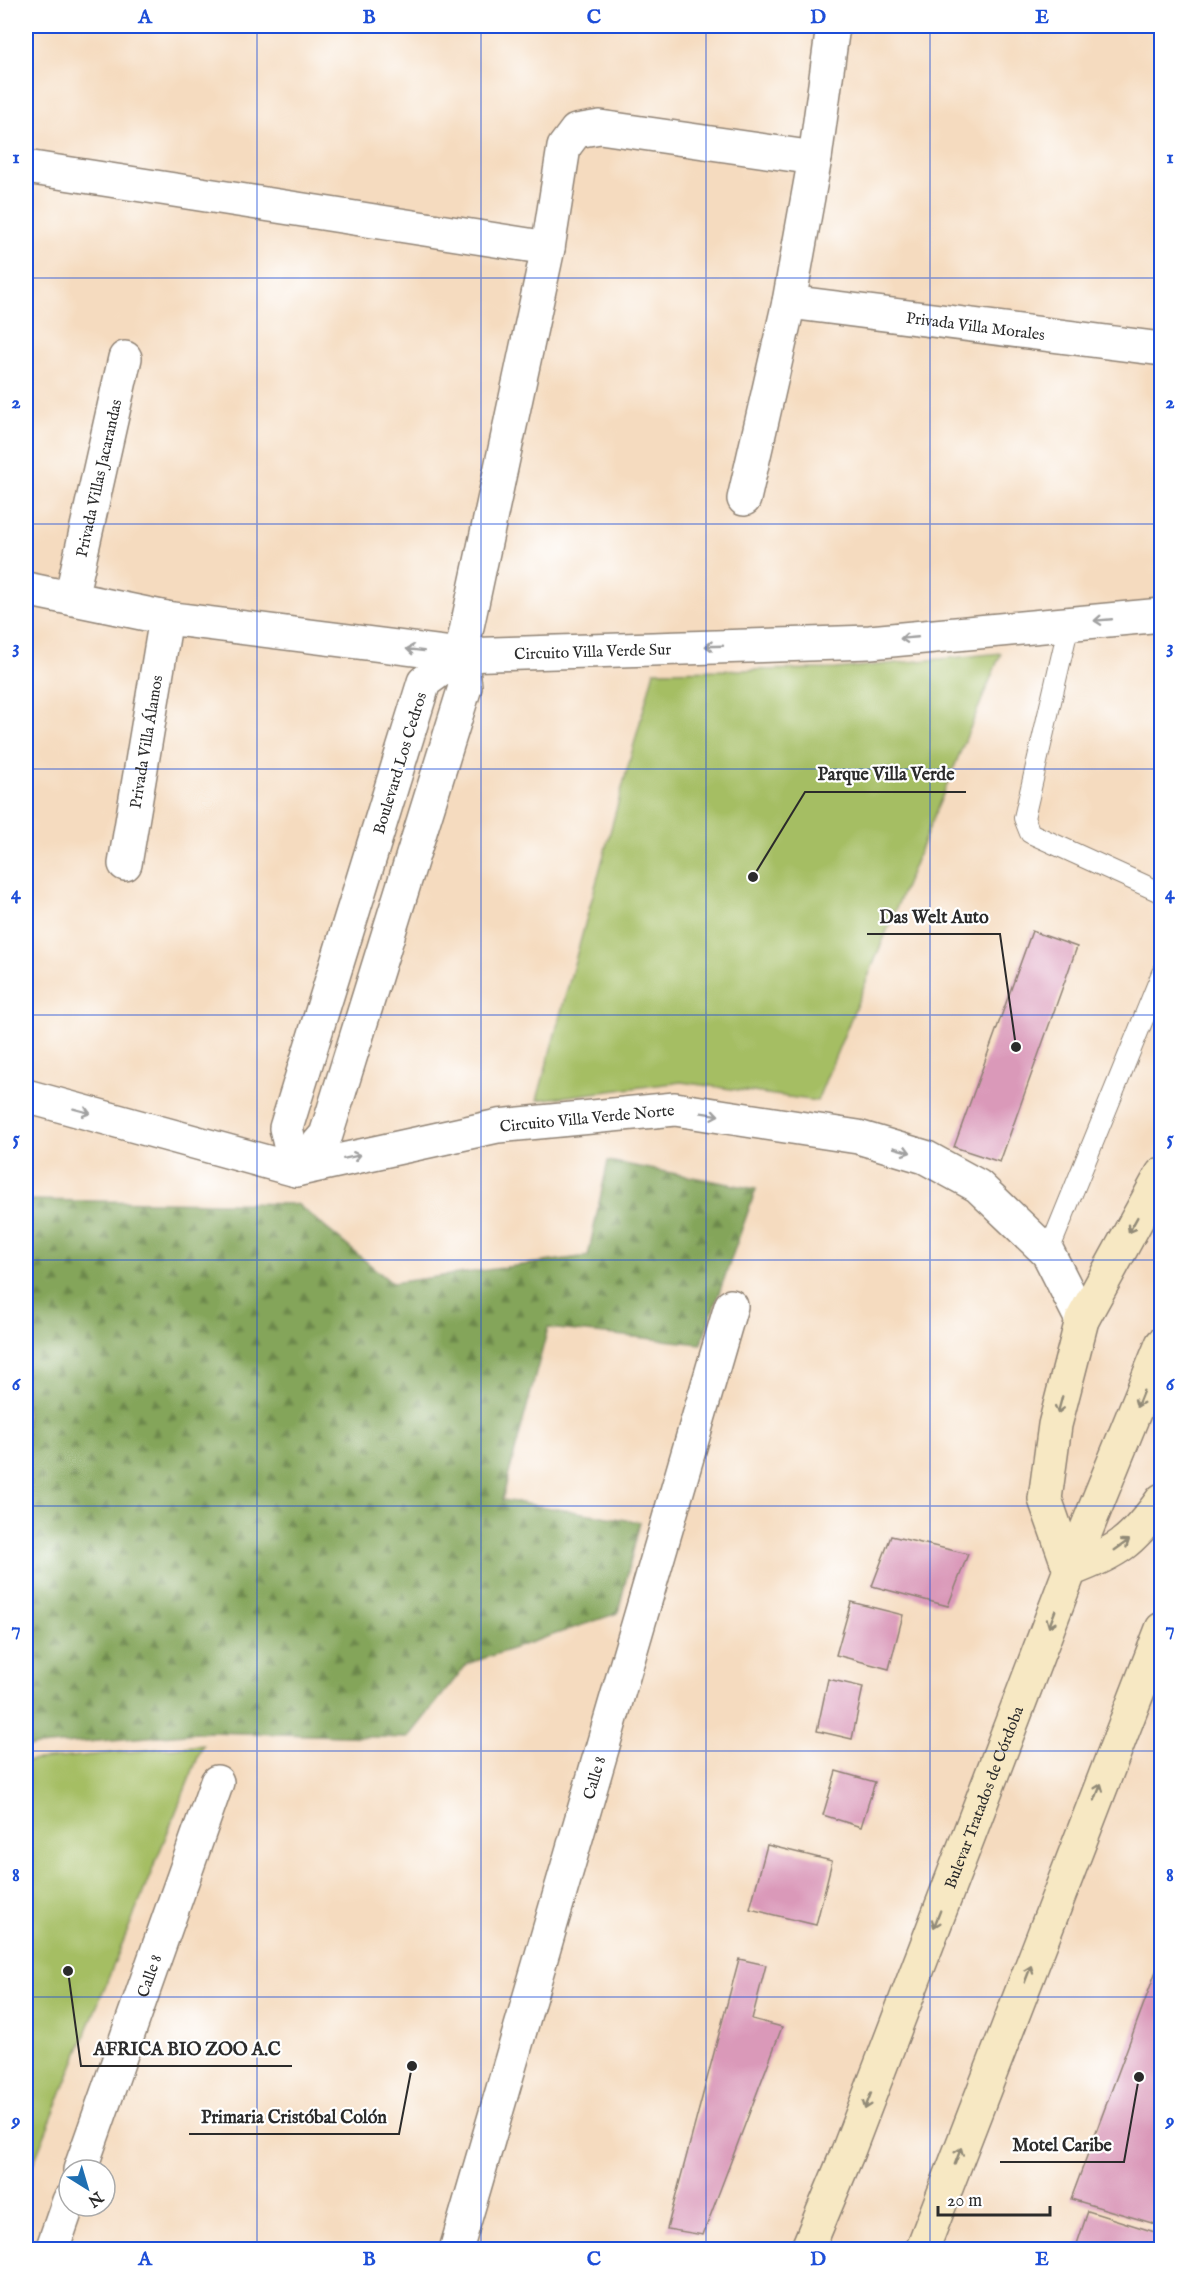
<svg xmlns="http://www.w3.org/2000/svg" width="1187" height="2275" viewBox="0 0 1187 2275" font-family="'IM FELL English',serif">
	<defs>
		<pattern id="forest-firs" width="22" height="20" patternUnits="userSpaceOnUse" patternTransform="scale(1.5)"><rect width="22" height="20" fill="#84a55a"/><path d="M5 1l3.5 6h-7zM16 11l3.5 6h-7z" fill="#6c874b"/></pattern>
	</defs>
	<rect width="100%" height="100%" fill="#fff"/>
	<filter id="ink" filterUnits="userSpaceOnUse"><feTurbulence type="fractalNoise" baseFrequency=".0167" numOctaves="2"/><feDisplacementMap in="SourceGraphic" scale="12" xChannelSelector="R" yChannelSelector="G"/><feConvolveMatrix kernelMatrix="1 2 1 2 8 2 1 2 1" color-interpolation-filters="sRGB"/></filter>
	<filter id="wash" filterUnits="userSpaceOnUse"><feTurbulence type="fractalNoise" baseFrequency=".008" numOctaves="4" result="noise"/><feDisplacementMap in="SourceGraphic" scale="24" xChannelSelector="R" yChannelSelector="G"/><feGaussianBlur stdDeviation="1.35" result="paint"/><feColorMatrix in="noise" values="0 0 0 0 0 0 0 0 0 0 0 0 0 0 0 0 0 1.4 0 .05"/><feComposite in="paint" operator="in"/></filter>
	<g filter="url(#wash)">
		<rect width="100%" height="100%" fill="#f5dbbf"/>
		<polygon fill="url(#forest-firs)" stroke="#586842" stroke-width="1.5" points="608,1161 756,1189 701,1344 548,1328 502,1500 640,1522 618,1613 467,1664 408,1738 210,1732 26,1747 26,1200 297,1204 392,1283 588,1256"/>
		<g fill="#a5be64" stroke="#687448" stroke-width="1.5">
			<polygon points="1001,653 817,1101 681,1082 537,1100 654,671 836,669"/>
			<polygon points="203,1745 26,2181 26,1761"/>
		</g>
		<g id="blocks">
			<g fill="#da99b9">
				<polygon points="1032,931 1077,947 1000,1162 954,1147"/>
				<polygon points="891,1536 968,1554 948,1606 872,1586"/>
				<polygon points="851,1602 903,1615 889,1669 836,1655"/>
				<polygon points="828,1679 863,1687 852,1739 817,1731"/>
				<polygon points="836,1771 875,1782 861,1827 823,1815"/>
				<polygon points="767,1845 832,1861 816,1925 750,1909"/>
				<polygon points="1162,1955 1162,2226 1071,2199"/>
				<polygon points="739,1959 766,1965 752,2019 782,2027 703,2235 667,2229"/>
				<polygon points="1088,2211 1158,2233 1153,2250 1075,2250"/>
			</g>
		</g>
	</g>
	<g filter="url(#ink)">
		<use href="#blocks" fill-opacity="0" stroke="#908375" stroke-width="1.5"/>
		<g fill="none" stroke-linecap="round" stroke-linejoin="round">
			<defs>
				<g id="service">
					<polyline points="1069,624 1024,818 1030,833 1162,893"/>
					<polyline points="1048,1253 1162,973"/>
				</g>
				<g id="minor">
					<polyline points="26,167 548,248"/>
					<path id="s1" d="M 789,302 L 1162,349"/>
					<polyline points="744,499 789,302 815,158 833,26"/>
					<path id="s2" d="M 71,598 L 125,358"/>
					<polygon points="461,655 465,687 326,1135 296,1170 286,1128 424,682"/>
					<polyline points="461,655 548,248 564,147 576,131 600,127 815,158"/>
					<path id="s3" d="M 125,864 L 166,618"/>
					<path id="s4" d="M 80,2170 L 217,1782"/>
					<polyline points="52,2250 69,2201"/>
					<path id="s5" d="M 456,2250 L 731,1306"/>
				</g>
				<g id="tertiary">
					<path id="s6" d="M 26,589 L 166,618 L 461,655 L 870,642 L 1162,615"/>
					<path id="s7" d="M 26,1096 L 296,1170 L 498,1126 L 675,1109 L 858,1137 L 925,1157 L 978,1186 L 1048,1253 L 1082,1320"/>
				</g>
				<g id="secondary">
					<path d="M 1162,1174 L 1082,1320 L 1055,1425 L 1045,1499 L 1070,1570 C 1118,1552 1132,1542 1162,1500"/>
					<path id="s8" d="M 807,2250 L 847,2154 L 1070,1570 L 1162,1344"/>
					<polyline points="922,2250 1162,1629"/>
				</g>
			</defs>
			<use href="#service" stroke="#908375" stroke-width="22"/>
			<use href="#minor" stroke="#908375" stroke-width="36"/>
			<use href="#tertiary" stroke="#908375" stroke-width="36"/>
			<use href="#secondary" stroke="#908375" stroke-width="36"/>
			<use href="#service" stroke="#fff" stroke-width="20"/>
			<use href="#minor" stroke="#fff" stroke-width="33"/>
			<use href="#tertiary" stroke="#fff" stroke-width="33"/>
			<use href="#secondary" stroke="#f7e8c3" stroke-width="33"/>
		</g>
		<defs><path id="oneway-shaft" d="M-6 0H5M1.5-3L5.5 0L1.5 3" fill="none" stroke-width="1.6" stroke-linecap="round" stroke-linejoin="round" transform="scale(1.5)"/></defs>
		<g stroke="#a0a0a0">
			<use href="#oneway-shaft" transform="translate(1103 620) rotate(175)"/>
			<use href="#oneway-shaft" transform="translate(909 638) rotate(175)"/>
			<use href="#oneway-shaft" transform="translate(714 646) rotate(178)"/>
			<use href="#oneway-shaft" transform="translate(415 650) rotate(-173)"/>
			<use href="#oneway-shaft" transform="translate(82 1111) rotate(15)"/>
			<use href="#oneway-shaft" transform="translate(710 1114) rotate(9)"/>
			<use href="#oneway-shaft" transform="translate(902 1150) rotate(16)"/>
			<use href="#oneway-shaft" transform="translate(352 1157) rotate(-12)"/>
		</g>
		<g stroke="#918a77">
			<use href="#oneway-shaft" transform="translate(1133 1225) rotate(119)"/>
			<use href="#oneway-shaft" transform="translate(1140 1399) rotate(112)"/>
			<use href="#oneway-shaft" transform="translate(1060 1405) rotate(105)"/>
			<use href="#oneway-shaft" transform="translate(1122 1545) rotate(-35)"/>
			<use href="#oneway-shaft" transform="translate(1052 1619) rotate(111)"/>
			<use href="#oneway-shaft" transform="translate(1098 1792) rotate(-69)"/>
			<use href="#oneway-shaft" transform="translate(937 1919) rotate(111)"/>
			<use href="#oneway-shaft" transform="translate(1028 1974) rotate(-69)"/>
			<use href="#oneway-shaft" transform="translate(868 2101) rotate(111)"/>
			<use href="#oneway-shaft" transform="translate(958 2156) rotate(-69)"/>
		</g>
	</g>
	<path fill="none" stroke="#1d4ed8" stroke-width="1.5" stroke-opacity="0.55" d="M 257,26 L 257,2250M 481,26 L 481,2250M 706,26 L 706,2250M 930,26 L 930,2250M 26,278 L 1162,278M 26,524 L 1162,524M 26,769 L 1162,769M 26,1015 L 1162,1015M 26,1260 L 1162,1260M 26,1506 L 1162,1506M 26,1751 L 1162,1751M 26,1997 L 1162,1997"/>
	<g text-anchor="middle" stroke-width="4.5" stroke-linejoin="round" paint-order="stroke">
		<g font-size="16" fill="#2b2b2b" stroke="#fff">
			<text dy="6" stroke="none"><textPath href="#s1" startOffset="188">Privada Villa Morales</textPath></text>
			<text dy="6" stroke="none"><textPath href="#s2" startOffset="123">Privada Villas Jacarandas</textPath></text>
			<text dy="6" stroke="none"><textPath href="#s6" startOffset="572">Circuito Villa Verde Sur</textPath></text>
			<text dy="6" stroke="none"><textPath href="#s3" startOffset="124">Privada Villa Álamos</textPath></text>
			<text transform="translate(399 763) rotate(-73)" y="6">Boulevard Los Cedros</text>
			<text dy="6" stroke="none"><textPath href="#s7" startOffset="576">Circuito Villa Verde Norte</textPath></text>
			<text dy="6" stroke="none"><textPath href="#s5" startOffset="492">Calle 8</textPath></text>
			<text dy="6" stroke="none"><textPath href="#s8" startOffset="486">Bulevar Tratados de Córdoba</textPath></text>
			<text dy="6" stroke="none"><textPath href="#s4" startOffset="206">Calle 8</textPath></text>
		</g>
	</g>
	<path fill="none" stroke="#2b2b2b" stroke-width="2" d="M753 877L805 792H966M1016 1047L1000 934H867M68 1971L81 2066H292M412 2066L399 2134H189M1139 2077L1124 2162H1000"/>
	<g fill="#2b2b2b" stroke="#fff" stroke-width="2">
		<circle cx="753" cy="877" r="6"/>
		<circle cx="1016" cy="1047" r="6"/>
		<circle cx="68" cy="1971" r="6"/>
		<circle cx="412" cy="2066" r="6"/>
		<circle cx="1139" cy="2077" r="6"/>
	</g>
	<g font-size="18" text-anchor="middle" font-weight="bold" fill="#2b2b2b" stroke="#fff" stroke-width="4.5" stroke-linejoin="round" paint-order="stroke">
		<text x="886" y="780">Parque Villa Verde</text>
		<text x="934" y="923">Das Welt Auto</text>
		<text x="187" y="2055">AFRICA BIO ZOO A.C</text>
		<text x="294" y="2123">Primaria Cristóbal Colón</text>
		<text x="1062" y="2151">Motel Caribe</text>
	</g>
	<rect width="1187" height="2275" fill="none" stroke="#fff" stroke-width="66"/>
	<g transform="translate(87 2188) rotate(143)"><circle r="28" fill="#ffffff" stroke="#aaaaaa" stroke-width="1.5"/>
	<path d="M0-4.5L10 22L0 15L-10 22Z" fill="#1f6fb2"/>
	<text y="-9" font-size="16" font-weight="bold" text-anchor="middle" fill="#2b2b2b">N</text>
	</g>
	<path d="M938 2206v9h112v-9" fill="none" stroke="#2b2b2b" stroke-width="3"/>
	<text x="947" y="2206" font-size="18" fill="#2b2b2b" stroke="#ffffff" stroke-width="4.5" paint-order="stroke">20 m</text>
	<rect x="33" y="33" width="1121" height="2209" fill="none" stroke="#1d4ed8" stroke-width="2"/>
	<g font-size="20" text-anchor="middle" font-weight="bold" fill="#1d4ed8">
		<text x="145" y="23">A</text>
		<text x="369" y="23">B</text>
		<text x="594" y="23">C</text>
		<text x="818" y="23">D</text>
		<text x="1042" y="23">E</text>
		<text x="16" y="163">1</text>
		<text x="1170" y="163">1</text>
		<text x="16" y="408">2</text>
		<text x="1170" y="408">2</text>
		<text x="16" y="653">3</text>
		<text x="1170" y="653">3</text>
		<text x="16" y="899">4</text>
		<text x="1170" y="899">4</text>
		<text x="16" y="1144">5</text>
		<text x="1170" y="1144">5</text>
		<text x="16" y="1390">6</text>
		<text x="1170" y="1390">6</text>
		<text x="16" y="1635">7</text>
		<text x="1170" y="1635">7</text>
		<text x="16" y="1881">8</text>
		<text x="1170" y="1881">8</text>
		<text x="16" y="2126">9</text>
		<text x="1170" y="2126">9</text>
		<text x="145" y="2265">A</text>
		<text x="369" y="2265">B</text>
		<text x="594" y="2265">C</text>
		<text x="818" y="2265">D</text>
		<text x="1042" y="2265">E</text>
	</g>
</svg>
